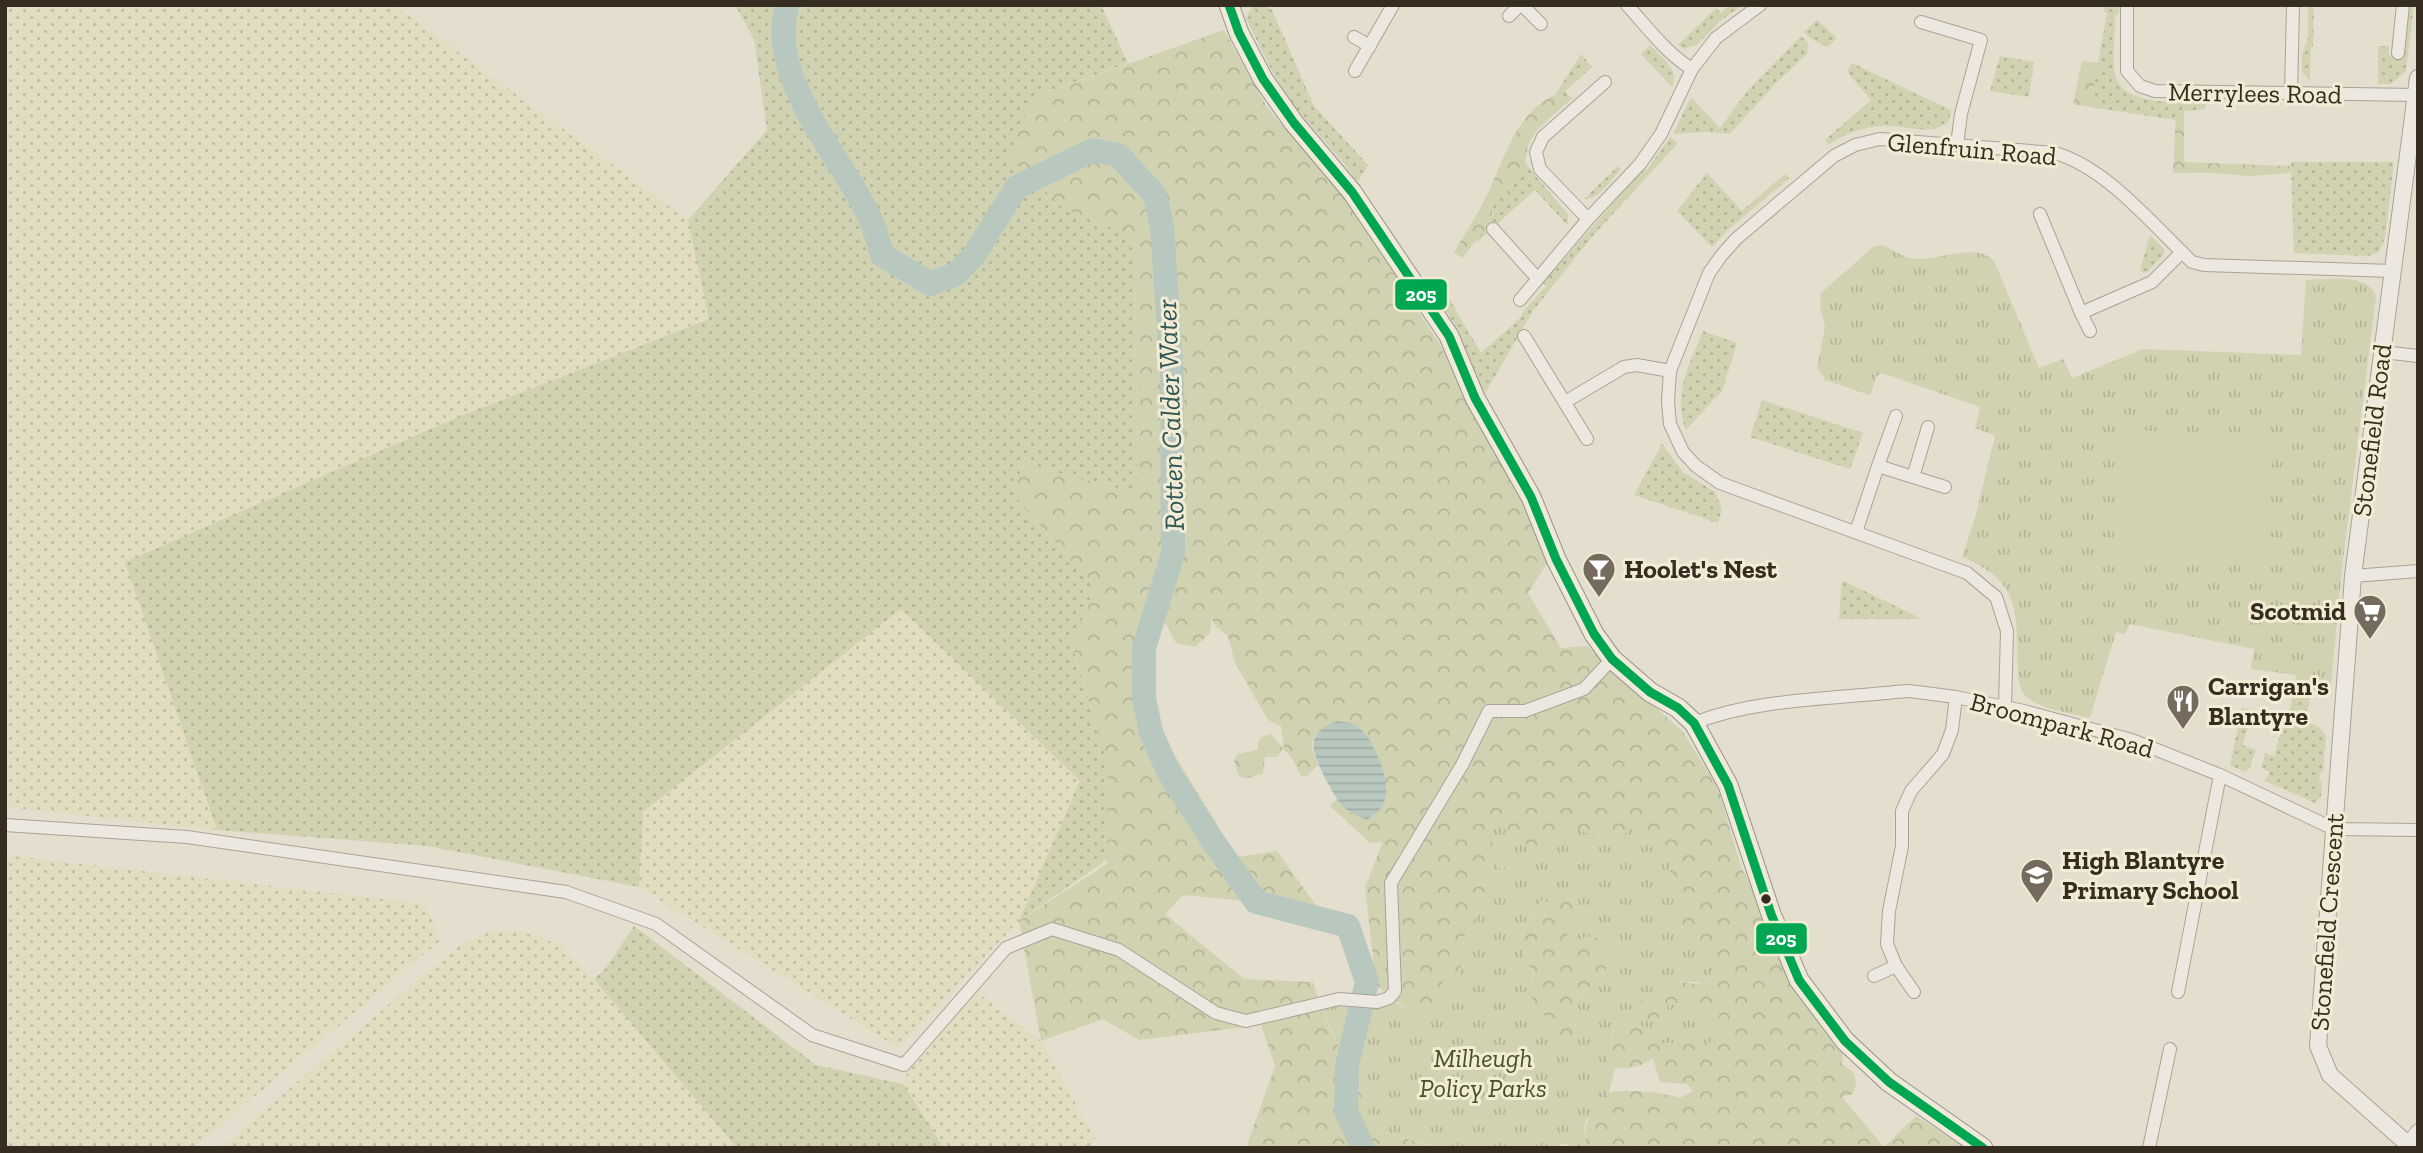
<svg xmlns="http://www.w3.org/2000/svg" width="2423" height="1153" viewBox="0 0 2423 1153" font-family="'Zilla Slab',serif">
	<defs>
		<pattern id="farmland-dots" width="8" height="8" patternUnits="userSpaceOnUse" patternTransform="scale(1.75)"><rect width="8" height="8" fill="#e2dcc0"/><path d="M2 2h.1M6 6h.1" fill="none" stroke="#c2bda5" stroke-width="1.8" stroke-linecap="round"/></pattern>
		<pattern id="grass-dots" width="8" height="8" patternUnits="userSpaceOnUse" patternTransform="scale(1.75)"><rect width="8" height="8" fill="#d1d2b1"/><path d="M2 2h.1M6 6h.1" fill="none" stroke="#b4b498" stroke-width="1.8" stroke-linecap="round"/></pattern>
		<pattern id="forest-crowns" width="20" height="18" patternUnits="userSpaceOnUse" patternTransform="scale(1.75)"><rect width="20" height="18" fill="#d1d2b1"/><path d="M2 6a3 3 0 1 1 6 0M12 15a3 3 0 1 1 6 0" fill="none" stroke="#b4b498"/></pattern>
		<pattern id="park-tufts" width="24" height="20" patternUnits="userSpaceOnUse" patternTransform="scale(1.75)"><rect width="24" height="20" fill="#d1d2b1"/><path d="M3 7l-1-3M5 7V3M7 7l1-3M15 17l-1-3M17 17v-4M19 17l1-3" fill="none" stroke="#b4b498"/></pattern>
		<pattern id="water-rules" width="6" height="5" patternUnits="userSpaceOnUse" patternTransform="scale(1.75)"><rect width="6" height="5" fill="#b9c8bf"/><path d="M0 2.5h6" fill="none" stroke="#a0aca4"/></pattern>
	</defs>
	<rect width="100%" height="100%" fill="#e4dece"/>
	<g fill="url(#farmland-dots)">
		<polygon points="5,5 394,5 688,220 709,318 456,418 125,562 217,830 5,807"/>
		<polygon points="901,609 1080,781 1019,921 898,1048 639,887 643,812"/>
		<polygon points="5,855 426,904 440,941 193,1148 5,1148"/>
		<polygon points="493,930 523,932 561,945 594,979 737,1148 219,1148 458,946"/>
		<polygon points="974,990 1041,1041 1096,1140 1089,1148 944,1148 903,1084 907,1072"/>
	</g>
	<g fill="url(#grass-dots)">
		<polygon points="735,5 783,5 793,19 803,5 1101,5 1128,63 1031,98 1064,209 1135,237 1137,494 1024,464 1013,494 1095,588 1072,645 1108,763 1108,859 1019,921 1080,781 901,609 643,812 639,887 427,846 217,830 125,562 456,418 709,319 688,220 767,130 754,39"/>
		<path d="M 1253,5 L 1264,5 L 1272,10 L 1314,106 L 1368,165 L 1358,182 C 1338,154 1313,130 1292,103 C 1273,77 1260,47 1246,18 Z"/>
		<polygon points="1730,5 1742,5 1719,22 1698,44 1685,49 1678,45 1716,8 1721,13"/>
		<path d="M 2105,5 L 2119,5 L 2119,14 L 2115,15 C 2115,32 2113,51 2114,69 C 2118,109 2179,101 2207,102 L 2205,109 L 2176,112 L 2176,120 L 2090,107 L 2107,13 L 2104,12 Z"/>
		<polygon points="2308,5 2314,5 2313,46 2311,47 2310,81 2302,72 2302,55 2308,37"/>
		<polygon points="2408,5 2414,5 2406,71 2391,84 2378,84 2378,46 2389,46 2389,55 2402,55"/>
		<polygon points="1817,20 1837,38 1828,47 1813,40 1804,32"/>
		<polygon points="1801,36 1808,43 1807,54 1776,83 1730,134 1705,132 1673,134 1691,97 1720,128 1749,89"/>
		<path d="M 1650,45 C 1661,57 1680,69 1672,87 L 1641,54 Z"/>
		<polygon points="1581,54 1592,67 1565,91 1572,99 1563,106 1563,99 1555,95"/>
		<polygon points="2000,56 2034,62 2029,97 1990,91"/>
		<path d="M 1852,63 L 1951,110 L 1949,121 C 1933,138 1903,124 1881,126 C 1863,127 1844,134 1829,144 L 1825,140 L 1871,100 L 1847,72 Z"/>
		<polygon points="1670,137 1678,143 1591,238 1533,311 1484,395 1453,322 1441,304 1447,295 1481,353 1520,318 1526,308 1546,286 1543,283 1644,168 1647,170"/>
		<polygon points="2291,162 2394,162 2385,238 2379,252 2368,256 2294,253"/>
		<path d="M 1525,163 L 1565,211 L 1568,215 L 1568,226 L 1535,190 L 1475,244 L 1493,215 L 1493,207 L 1507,182 C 1520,179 1522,175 1525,163 Z"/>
		<path d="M 1618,166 L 1621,169 C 1610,181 1601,198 1584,199 Z"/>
		<polygon points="1707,173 1742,211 1785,174 1789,178 1728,230 1712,247 1677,211"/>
		<polygon points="2150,235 2164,249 2164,254 2146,273 2140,271"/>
		<path d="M 1703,331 L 1737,343 L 1722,391 L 1686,430 C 1672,395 1690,363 1703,331 Z"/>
		<polygon points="1762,400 1863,433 1850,469 1750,437"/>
		<polygon points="1662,444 1683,472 1715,492 1722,509 1718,523 1634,495"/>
		<polygon points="1842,580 1922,619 1839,619"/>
		<path d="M 2295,685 L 2310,688 C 2312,702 2306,714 2299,726 C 2312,721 2319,724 2326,736 L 2323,772 L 2320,772 L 2319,781 L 2322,782 L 2321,797 L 2315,803 L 2265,781 L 2270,772 L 2261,768 L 2265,753 L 2274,756 L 2283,726 L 2252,716 L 2242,745 L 2256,750 L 2250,767 L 2244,772 L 2230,765 L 2242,708 L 2288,717 Z"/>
		<polygon points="634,926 816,1065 903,1084 944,1148 737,1148 594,979 606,968"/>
	</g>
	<g fill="url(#forest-crowns)">
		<path d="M 1224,30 L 1267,107 L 1344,197 L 1442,348 L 1473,415 L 1510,473 L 1550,559 L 1528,593 L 1561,648 L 1587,646 L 1683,732 L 1718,788 L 1741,867 L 1762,905 L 1770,943 L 1786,960 L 1838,1036 L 1843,1053 L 1842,1064 L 1854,1073 L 1856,1085 L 1853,1094 L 1842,1097 L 1884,1147 L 1916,1116 L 1965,1148 L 1578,1148 L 1586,1141 C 1582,1109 1601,1117 1610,1092 C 1635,1090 1655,1091 1680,1098 L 1693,1091 L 1687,1084 L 1660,1082 L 1653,1058 C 1640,1067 1632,1069 1615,1068 L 1607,1060 L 1615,1024 L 1624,1020 L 1689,1039 L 1704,1058 L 1719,1014 L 1708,1018 L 1689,1006 L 1668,1004 L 1666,1014 L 1653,1021 L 1646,1021 L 1638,1011 L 1644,992 L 1658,995 L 1670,994 L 1670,986 L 1677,981 L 1695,984 L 1704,983 L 1712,973 L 1708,959 L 1680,924 L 1683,889 L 1670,874 L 1669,855 L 1624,837 L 1608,842 L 1597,836 L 1542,851 L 1529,846 L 1496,847 L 1509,856 L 1476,920 L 1465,936 L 1461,954 L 1461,974 L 1443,1010 L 1427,1016 L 1409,1011 L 1376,985 L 1365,887 L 1383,842 L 1370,843 L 1330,806 L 1337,799 L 1348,811 L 1353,724 C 1337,721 1311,726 1312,748 C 1313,753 1316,759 1318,765 L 1306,777 L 1301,776 L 1292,758 L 1284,750 L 1281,726 L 1268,720 L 1235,663 L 1228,636 L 1216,627 L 1211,618 L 1210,633 L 1195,647 L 1176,643 L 1166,624 L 1153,617 L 1132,685 L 1237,857 L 1277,851 L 1318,908 L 1183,895 L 1165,914 L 1244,979 L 1313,982 L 1325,1017 L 1378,1131 L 1432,1146 L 1432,1148 L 1249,1148 L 1248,1142 L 1275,1066 L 1261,1025 L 1139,1040 L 1103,1019 L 1041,1041 L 1019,921 L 1107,864 L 1108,764 L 1072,645 L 1095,588 L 1013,494 L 1024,464 L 1137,493 L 1135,237 L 1064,209 L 1010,158 L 1031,98 Z"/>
		<polygon points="2082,61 2098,63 2090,107 2073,104"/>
		<path d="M 1555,95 L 1563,99 L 1563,106 C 1553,116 1539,126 1532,138 C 1520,155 1534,176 1507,182 L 1505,187 L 1508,193 L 1498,199 L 1493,207 L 1491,222 L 1462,258 L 1454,252 C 1466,232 1479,212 1489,191 C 1505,156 1517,112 1555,95 Z"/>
		<polygon points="2184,111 2184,162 2291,166 2291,173 2250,176 2214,173 2173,173 2176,112"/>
		<path d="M 1271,734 L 1283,748 L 1277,757 L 1265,757 L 1263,773 L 1248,778 L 1239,777 L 1234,761 L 1237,754 L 1258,750 C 1257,740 1260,736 1271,734 Z"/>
		<path d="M 1568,892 L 1577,898 C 1576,916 1567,929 1566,945 C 1587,933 1601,936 1622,945 L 1613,951 C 1605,982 1594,982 1573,1001 C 1573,1013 1577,1023 1576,1035 L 1570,1040 L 1558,1042 L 1549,1031 L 1554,1021 L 1534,1009 L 1532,999 L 1533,974 L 1522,953 L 1522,934 L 1542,900 L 1559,898 Z"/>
	</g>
	<g fill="url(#park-tufts)" fill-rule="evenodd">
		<path d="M 1881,245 C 1893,249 1904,259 1917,259 C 1940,260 1976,242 1994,261 L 2039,368 L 2063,359 L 2072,378 L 2143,349 L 2301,355 L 2306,280 C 2327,280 2369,272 2376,297 L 2342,568 L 2330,696 L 2311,695 L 2310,688 L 2295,685 L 2296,675 L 2251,669 L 2254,649 L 2130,624 L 2125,634 L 2116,632 L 2090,718 C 2071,713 2043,710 2028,698 C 2019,691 2018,679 2018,668 C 2016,613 2022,581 1962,557 L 1975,518 L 1995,436 L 1975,428 L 1980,407 L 1882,373 L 1877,376 L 1870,395 L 1825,380 L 1817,368 L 1825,327 L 1820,306 L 1821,293 L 1873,247 Z"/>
		<path d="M 1496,822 C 1525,843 1546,869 1572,827 C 1600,837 1612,851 1634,825 L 1655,839 L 1669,855 L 1670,874 L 1683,889 L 1687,907 L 1680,925 L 1708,959 L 1712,973 L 1704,983 L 1677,981 L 1670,986 L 1670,994 L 1658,995 L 1644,992 L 1638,1011 L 1646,1021 L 1653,1021 L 1666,1014 L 1668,1004 L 1688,1006 L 1708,1018 L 1720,1013 L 1704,1059 L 1689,1040 L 1671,1043 L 1651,1042 L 1645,1027 L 1624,1020 L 1615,1024 L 1607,1060 L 1615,1068 L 1607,1101 L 1609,1114 L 1587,1119 L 1584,1128 L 1586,1141 L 1578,1148 L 1573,1148 L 1566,1143 L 1553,1148 L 1432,1148 L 1431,1145 L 1378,1131 L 1320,1004 L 1389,998 L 1409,1011 L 1427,1015 L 1443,1010 L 1448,999 L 1442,982 L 1461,974 L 1461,954 L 1465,936 L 1476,920 L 1488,895 L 1480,864 L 1493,862 L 1502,872 L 1509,856 L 1496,847 L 1488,836 ZM 1568,892 L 1577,899 C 1576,916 1567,929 1565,946 C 1586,933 1600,935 1622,945 L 1613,951 C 1605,982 1594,982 1573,1001 C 1573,1013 1577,1023 1576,1035 L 1570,1040 L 1558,1042 L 1549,1031 L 1554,1021 L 1534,1009 L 1532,999 L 1533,974 L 1522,952 L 1522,934 L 1542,900 L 1554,905 L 1559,898 Z"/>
	</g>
	<polygon fill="#d1d2b1" points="2123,430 2273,435 2268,560 2118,554"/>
	<path fill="url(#water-rules)" d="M 1337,721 C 1342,722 1349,722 1354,724 C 1372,733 1391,780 1385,799 C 1383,809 1375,814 1367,820 C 1360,817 1353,814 1347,810 C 1337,802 1331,789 1325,778 C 1312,752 1303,733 1337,721 Z"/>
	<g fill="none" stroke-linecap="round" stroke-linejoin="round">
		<path stroke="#b9c8bf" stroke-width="24" d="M 788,5 C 763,74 844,160 871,220 C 876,231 879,244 882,255 L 930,284 L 956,274 L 974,255 L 1017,187 L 1093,150 L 1118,155 L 1155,195 L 1162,226 L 1172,377 L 1173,553 L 1144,648 L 1144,698 L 1151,732 L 1168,771 L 1212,840 L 1256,902 L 1348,926 L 1367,982 L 1347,1065 L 1346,1111 L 1363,1148"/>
		<defs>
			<g id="minor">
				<polyline points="1522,5 1541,24"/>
				<path d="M 1627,5 C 1647,27 1667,54 1692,69"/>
				<polyline points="2127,5 2127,71 2140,86 2155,91 2416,95"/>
				<polyline points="1509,16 1520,5"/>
				<polyline points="1921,22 1981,40 1961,114 1957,145"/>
				<polyline points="1354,37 1370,46"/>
				<polyline points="2398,53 2403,5"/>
				<polyline points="1355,71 1393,5"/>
				<polyline points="2291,94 2293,5"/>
				<polyline points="2040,214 2081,313"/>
				<polyline points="1588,219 1540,169 1536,152 1543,137 1605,82"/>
				<polyline points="1493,229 1537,278"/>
				<polyline points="1520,300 1588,219 1640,164 1661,134 1692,69 1716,38 1760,5"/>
				<polyline points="2090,331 2081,313 2152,282 2182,252"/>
				<polyline points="1524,336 1587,439"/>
				<polyline points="2383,352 2418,356"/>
				<polyline points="1565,402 1624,367 1637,365 1670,371"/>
				<polyline points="1878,466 1896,416"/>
				<polyline points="1913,477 1928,427"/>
				<polyline points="1856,532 1878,466 1945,487"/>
				<polyline points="2353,576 2418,571"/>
				<path d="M 2005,706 L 2007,631 L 1996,597 L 1967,573 L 1720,483 L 1696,466 L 1683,452 L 1670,424 L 1668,401 L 1670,371 L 1709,273 L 1721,256 L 1736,239 L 1834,156 L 1855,145 L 1880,139 L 2055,153 C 2107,168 2153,225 2192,262 L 2204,265 L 2392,271"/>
				<path d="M 1694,723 C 1755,699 1830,699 1895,692 L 1909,691 L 1956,697 L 2024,711 L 2132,740 L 2220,775 L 2334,829 L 2418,830"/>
				<polyline points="5,825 187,837 566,892 656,924 812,1035 904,1065 1006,948 1052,929 1119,950 1216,1013 1246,1021 1339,999 1377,1002 1389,998 1395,991 1391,883 1462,765 1489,711 1525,711 1584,689 1612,659"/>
				<polyline points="1874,976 1896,966"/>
				<polyline points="1914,992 1896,966 1887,944 1889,911 1902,846 1902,811 1911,791 1943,754 1952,730 1956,697"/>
				<polyline points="2178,992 2220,775"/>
				<polyline points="2407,1143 2418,1130"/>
				<polyline points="2149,1148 2170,1049"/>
			</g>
			<polyline id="tertiary" points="2412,1148 2330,1075 2318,1046 2353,576 2418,78"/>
			<polyline id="secondary" points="1229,5 1239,33 1263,79 1294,123 1352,192 1449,336 1475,398 1531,497 1556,559 1594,634 1612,659 1650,692 1678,708 1694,723 1728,785 1771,914 1799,980 1845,1041 1889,1082 1983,1148"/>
		</defs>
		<use href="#minor" stroke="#a9a397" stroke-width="14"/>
		<use href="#tertiary" stroke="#a9a397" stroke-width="18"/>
		<use href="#secondary" stroke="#999387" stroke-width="21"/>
		<use href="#minor" stroke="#ece8e0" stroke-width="12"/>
		<use href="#tertiary" stroke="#ece8e0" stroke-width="16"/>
		<use href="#secondary" stroke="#ece8e0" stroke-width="19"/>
		<defs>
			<polyline id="bus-1" points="1229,5 1239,33 1263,79 1294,123 1352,192 1449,336 1475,398 1531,497 1556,559 1594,634 1612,659 1650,692 1678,708 1694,723 1728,785 1771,914 1799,980 1845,1041 1889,1082 1983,1148"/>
		</defs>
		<use href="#bus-1" stroke="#f3ecd5" stroke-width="14"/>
		<use href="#bus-1" stroke="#00a651" stroke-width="9"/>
	</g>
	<defs>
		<symbol id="bar-pin" viewBox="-11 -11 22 30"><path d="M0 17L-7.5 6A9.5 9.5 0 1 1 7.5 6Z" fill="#746a5d" stroke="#f3ecd5"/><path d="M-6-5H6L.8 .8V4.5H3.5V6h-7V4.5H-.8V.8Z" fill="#fff"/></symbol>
		<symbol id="supermarket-pin" viewBox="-11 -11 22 30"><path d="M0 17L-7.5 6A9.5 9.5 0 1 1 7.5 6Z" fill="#746a5d" stroke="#f3ecd5"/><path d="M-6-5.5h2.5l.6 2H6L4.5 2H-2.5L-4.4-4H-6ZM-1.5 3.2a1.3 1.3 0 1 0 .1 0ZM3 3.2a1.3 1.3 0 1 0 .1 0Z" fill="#fff"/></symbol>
		<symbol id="restaurant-pin" viewBox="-11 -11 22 30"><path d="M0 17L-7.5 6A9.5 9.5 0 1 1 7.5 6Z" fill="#746a5d" stroke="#f3ecd5"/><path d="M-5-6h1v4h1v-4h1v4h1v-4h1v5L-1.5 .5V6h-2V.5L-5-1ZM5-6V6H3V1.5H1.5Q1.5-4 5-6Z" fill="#fff"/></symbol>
		<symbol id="school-pin" viewBox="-11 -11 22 30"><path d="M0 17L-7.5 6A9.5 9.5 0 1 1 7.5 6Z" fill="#746a5d" stroke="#f3ecd5"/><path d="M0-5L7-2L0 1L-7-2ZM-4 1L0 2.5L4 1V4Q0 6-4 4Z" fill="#fff"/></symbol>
	</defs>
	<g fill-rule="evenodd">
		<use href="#bar-pin" x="1580" y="550" width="38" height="52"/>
		<use href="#supermarket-pin" x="2351" y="592" width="38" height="52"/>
		<use href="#restaurant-pin" x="2164" y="682" width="38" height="52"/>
		<use href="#school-pin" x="2018" y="856" width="38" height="52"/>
	</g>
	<circle fill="#372c20" stroke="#f3ecd5" stroke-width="2.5" cx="1766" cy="899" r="6"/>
	<g text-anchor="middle" stroke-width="6" stroke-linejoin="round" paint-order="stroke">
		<g font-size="26" fill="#372c20" stroke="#f3ecd5">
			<text transform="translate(2255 93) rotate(1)" y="9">Merrylees Road</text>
			<text transform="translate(1972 149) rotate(5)" y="9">Glenfruin Road</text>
			<text transform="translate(2372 430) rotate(-83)" y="9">Stonefield Road</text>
			<text transform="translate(2062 725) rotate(15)" y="9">Broompark Road</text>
			<text transform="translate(2327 922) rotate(-86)" y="9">Stonefield Crescent</text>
		</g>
		<g font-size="26" font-weight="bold" fill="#372c20" stroke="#f3ecd5" text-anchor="start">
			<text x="1624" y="578">Hoolet's Nest</text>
			<text x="2346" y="620" text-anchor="end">Scotmid</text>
			<text x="2208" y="695">Carrigan's<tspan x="2208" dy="30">Blantyre</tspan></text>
			<text x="2062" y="869">High Blantyre<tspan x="2062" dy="30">Primary School</tspan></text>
		</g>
		<g font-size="26" font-style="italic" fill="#455227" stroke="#f3ecd5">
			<text x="1483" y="1067">Milheugh<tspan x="1483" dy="30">Policy Parks</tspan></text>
		</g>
		<g font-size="28" font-style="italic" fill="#305655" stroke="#f3ecd5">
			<text transform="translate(1170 415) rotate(-92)" y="10">Rotten Calder Water</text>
		</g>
	</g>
	<g stroke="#f3ecd5" stroke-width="2.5">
		<rect x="1394" y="278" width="54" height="33" rx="7" fill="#00a651"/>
		<rect x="1755" y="922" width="53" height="33" rx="7" fill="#00a651"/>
	</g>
	<g font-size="19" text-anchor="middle" font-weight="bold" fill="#fff">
		<text x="1421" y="301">205</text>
		<text x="1781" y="945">205</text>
	</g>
	<rect width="2423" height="1153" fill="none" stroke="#372c20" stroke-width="14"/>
</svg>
